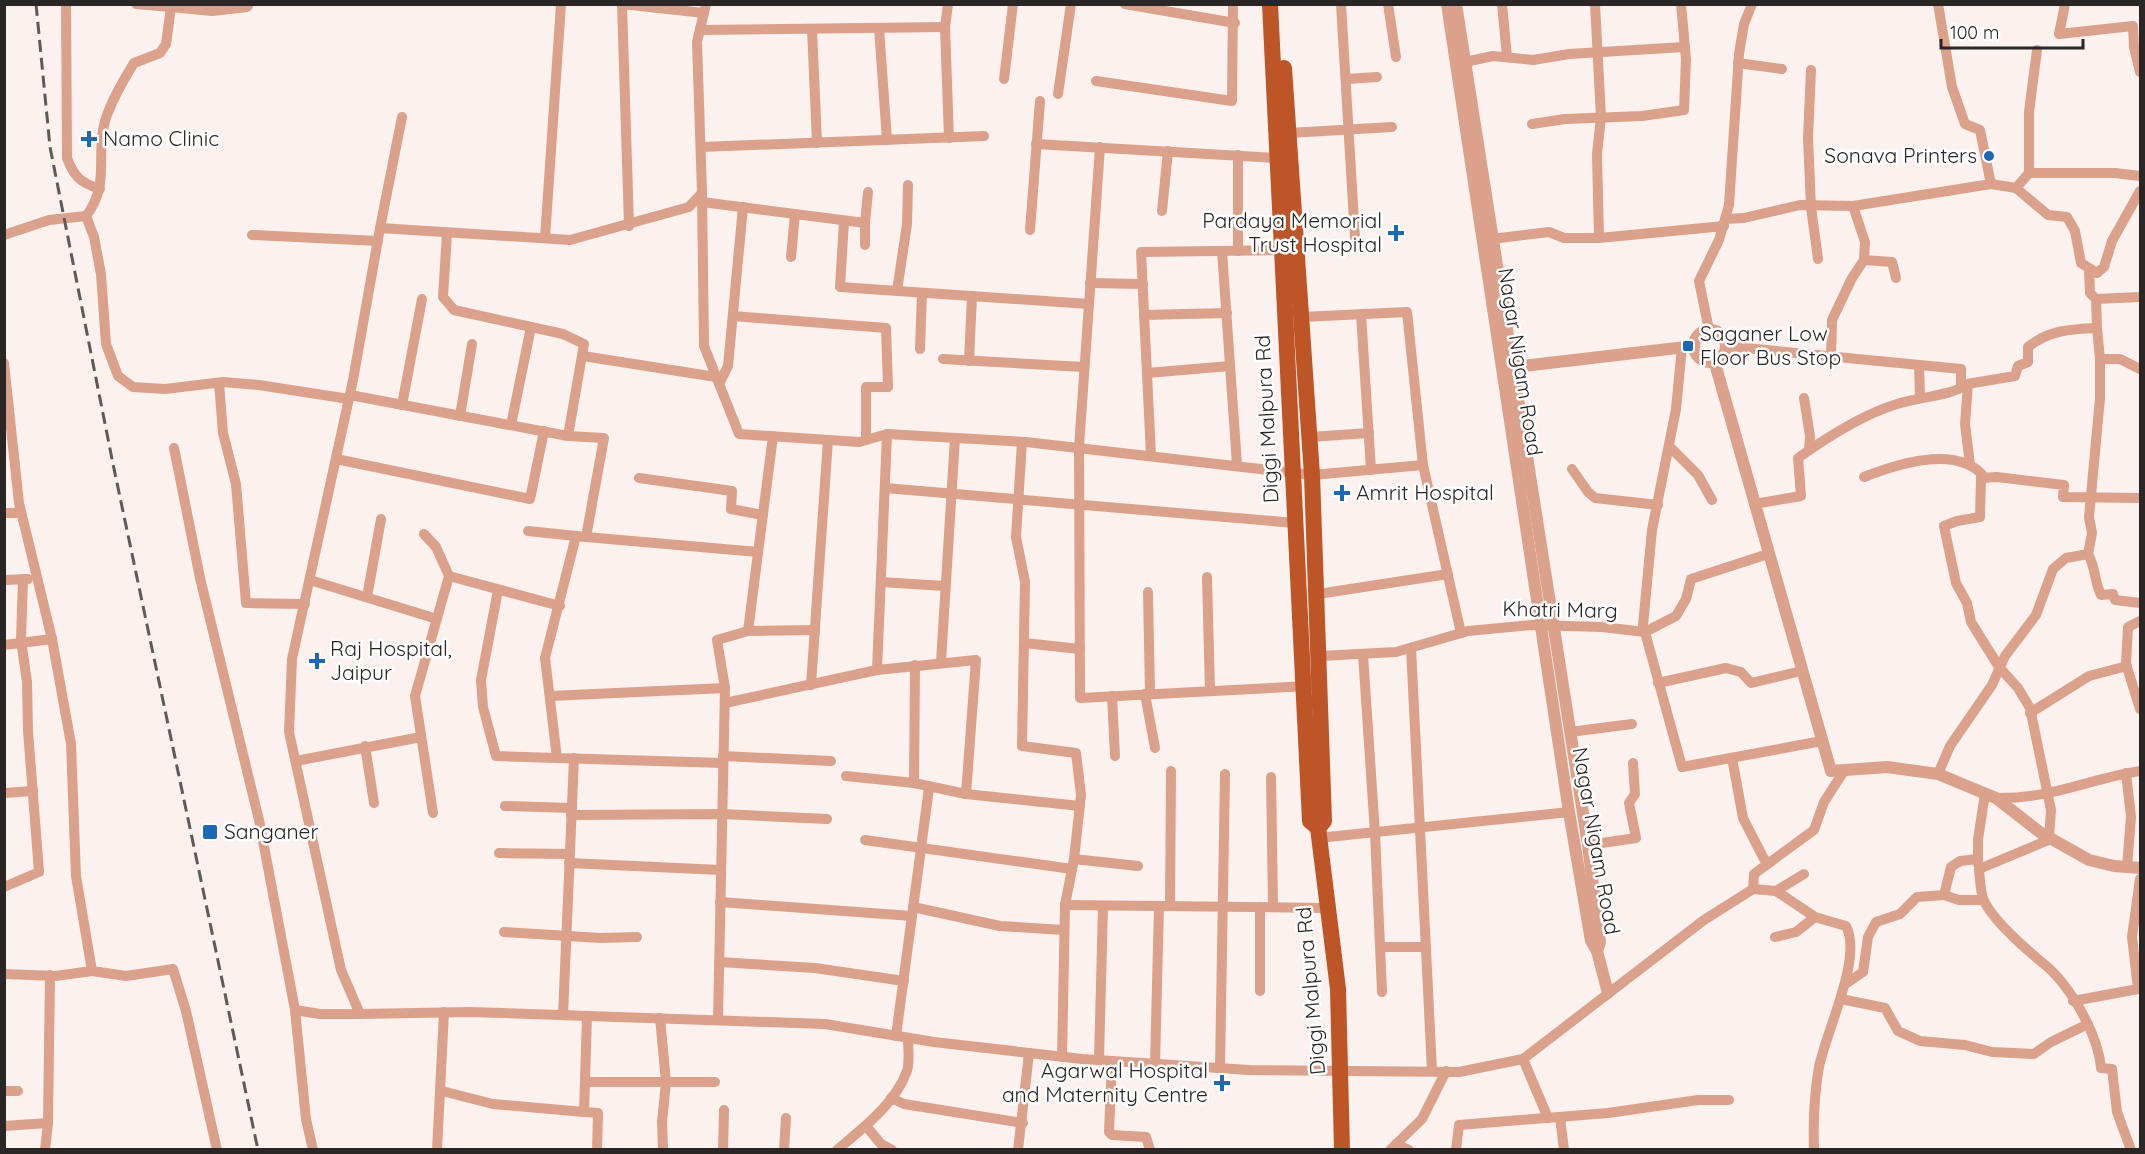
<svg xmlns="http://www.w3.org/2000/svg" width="2145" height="1154" viewBox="0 0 2145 1154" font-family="Quicksand,sans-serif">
	<rect width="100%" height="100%" fill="#fbf2ef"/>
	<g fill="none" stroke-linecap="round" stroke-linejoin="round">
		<g stroke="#dca18a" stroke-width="10">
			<path d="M 66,4 L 67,158 C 74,177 81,183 100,189"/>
			<polyline points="136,4 171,7"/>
			<polyline points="622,4 629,226"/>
			<polyline points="622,4 704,13"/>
			<polyline points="706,4 697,42 702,193 689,207 570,240 380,228 353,380 292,659 289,732 341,970 360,1014 470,1012 825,1024 934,1042 1082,1059 1249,1070 1459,1072 1523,1059 1704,920 1753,889 1754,874 1814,830 1824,802 1844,771"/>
			<polyline points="948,4 945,27 949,138"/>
			<polyline points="1125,4 1235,23"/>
			<polyline points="1341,4 1355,238"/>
			<polyline points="1388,4 1396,57"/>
			<polyline points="1502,4 1507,57"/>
			<polyline points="2065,4 2059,34 2133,26 2134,47 2140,72"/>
			<polyline points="879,28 887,140"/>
			<polyline points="812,29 817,143"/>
			<polyline points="700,30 945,27"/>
			<polyline points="2037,50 2029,112 2029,173 2115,173 2140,176"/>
			<polyline points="1465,62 1493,56 1533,60 1569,54 1684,47"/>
			<polyline points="1738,63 1782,69"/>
			<polyline points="1811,70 1808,138 1811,207 1818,259"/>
			<polyline points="1004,79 1013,4"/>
			<polyline points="1347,79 1377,77"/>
			<polyline points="1096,81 1232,101 1233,4"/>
			<polyline points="1058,94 1071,4"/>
			<polyline points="1532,124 1565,119 1642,116 1684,110 1686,59 1681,4"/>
			<polyline points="1289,133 1392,127"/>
			<polyline points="1036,144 1278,158"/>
			<polyline points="701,147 984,136"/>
			<polyline points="1100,147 1079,447 1080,698 1308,686"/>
			<polyline points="1238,155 1238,251"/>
			<polyline points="2029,173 2016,188 2048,215 2067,217 2075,231 2081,263 2097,273 2104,267 2112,241 2140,191"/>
			<polyline points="1991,184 2016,188"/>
			<polyline points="702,193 704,346 739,434 859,442 887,434 1026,442 1312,475 1423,465"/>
			<polyline points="702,202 865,223 868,192"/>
			<polyline points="1162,211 1168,151"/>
			<path d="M 86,216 C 111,184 95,155 105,121 C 111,101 123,81 134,63 L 160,53 L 166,44 L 171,7 L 212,11 L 247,7 L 249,4"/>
			<polyline points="1725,219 1744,218 1800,205 1853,206 1991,184 1980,130 1965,124 1952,87 1938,4"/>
			<polyline points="844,221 840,287 1089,304"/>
			<polyline points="380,228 402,117"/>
			<polyline points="1030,230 1040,101"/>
			<polyline points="447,233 443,297 454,310 563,334 584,344 568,436"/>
			<polyline points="4,235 49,220 86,216 94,237 101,274 106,344 118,376 133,387 165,389 223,382 259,385 349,399"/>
			<polyline points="252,235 378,241"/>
			<polyline points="545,238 561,4"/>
			<polyline points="1599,238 1724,226"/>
			<polyline points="1492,239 1549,232 1564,238 1599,238 1597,154 1601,117 1595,4"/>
			<polyline points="865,245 865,223"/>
			<polyline points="1222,251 1237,465"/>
			<polyline points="791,257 795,214"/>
			<polyline points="1864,260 1892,262 1896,278"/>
			<polyline points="2089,269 2090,293 2096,299 2140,297"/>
			<polyline points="1090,283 1143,284"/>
			<polyline points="897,291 907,224 908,185"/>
			<polyline points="2096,299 2097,328"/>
			<polyline points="1361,314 1371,470"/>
			<polyline points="1144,315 1227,313"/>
			<polyline points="733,316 886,328 888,387 866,387 866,440"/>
			<polyline points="1302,317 1407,312 1423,465 1461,633"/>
			<polyline points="1709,330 1699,281 1719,240 1729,205 1739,54 1744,24 1752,4"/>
			<path d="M 1725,346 L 1961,369 L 1961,385 L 2015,376 L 2018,366 L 2028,362 L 2028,347 C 2049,330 2071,329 2097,328 L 2100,359 L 2120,359 L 2140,369"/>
			<polyline points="1682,347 1676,409 1652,530 1643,625 1682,767 1822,741"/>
			<polyline points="920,349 922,293"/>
			<polyline points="583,356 716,377"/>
			<polyline points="1831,356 1832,320 1852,278 1864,260 1865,242 1853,206"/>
			<polyline points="943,359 1084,367"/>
			<polyline points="969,361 972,296"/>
			<polyline points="4,363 19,503 52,639 71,744 76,876 92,971 55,976 4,974"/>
			<polyline points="1919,365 1920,398"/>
			<polyline points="1147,373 1230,366"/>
			<polyline points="219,383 223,433 236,484 246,603 305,604"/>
			<polyline points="719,384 728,366 743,207"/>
			<polyline points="1968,384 1965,424 1970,465"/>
			<polyline points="350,395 568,436 604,438 586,537 576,536 545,658 557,758 723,763"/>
			<polyline points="1804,398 1810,436 1809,450"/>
			<polyline points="402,405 422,299"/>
			<polyline points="460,416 472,344"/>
			<polyline points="511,425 531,327"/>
			<polyline points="1310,437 1369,433"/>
			<polyline points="1022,442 1016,537 1025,582 1022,746 1076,753 1081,795 1074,859 1065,905 1062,1057"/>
			<polyline points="1669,446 1698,475 1712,500"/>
			<polyline points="174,448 200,578 259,820 295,1010 320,1014 360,1014"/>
			<polyline points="1151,455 1141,252 1282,250"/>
			<polyline points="336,459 530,499 544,431"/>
			<polyline points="1572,469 1588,492 1595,498 1658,505"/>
			<path d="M 1864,477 C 1897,464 1959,444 1985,478"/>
			<polyline points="639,478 732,491 731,509 763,515"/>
			<polyline points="885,488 1295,523"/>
			<path d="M 1754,504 L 1801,496 L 1798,458 C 1826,438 1864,414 1897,404 C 1919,397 1951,396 1968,384"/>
			<polyline points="4,513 20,513"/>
			<polyline points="528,531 576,536"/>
			<polyline points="424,534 436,547 449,576 415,696 433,813"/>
			<polyline points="586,537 758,552"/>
			<polyline points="2088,554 2092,533 2089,517 2100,398 2100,359"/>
			<polyline points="449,576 560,606"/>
			<polyline points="1207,577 1210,691"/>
			<polyline points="4,580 28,579"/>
			<polyline points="310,580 437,619"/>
			<polyline points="881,582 945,586"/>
			<polyline points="498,590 481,680 483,707 496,756 557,758"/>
			<polyline points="1148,592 1150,694"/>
			<polyline points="1318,594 1448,574"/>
			<polyline points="367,597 381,519"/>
			<polyline points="2140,621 2128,627 2126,664 2140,709"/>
			<polyline points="748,631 773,436"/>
			<polyline points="1024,643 1080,649"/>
			<polyline points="4,645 52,639"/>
			<polyline points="1411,648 1432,1071"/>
			<polyline points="1363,655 1375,833 1382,992"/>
			<polyline points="1320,656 1396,652 1468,631 1531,625 1602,627 1645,632 1676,616 1686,599 1691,579 1768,554"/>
			<polyline points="941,662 955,438"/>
			<polyline points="877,670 887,434"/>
			<polyline points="1658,683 1726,668 1741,672 1751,683 1801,671"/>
			<polyline points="811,685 828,440"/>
			<polyline points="1145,694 1155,748"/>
			<polyline points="550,696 725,688"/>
			<polyline points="1112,696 1115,756"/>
			<polyline points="725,703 877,670 976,660 966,794"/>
			<polyline points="2030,713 2089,676 2127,666"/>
			<polyline points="1570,732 1632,724"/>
			<polyline points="365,746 374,803"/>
			<polyline points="723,756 831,761"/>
			<polyline points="1732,758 1743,818 1764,859 1769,863"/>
			<polyline points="296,761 421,737"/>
			<polyline points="2126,773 2131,817 2127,867"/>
			<path d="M 1938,774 L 1950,746 L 1992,685 L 2005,656 L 2036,615 L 2053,569 L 2066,558 L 2088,554 C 2096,568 2094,581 2101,595 L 2113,594 L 2115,600 L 2140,603"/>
			<polyline points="846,776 914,783 966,794 1080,806"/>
			<polyline points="1271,777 1273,907"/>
			<polyline points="914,783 915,665"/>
			<polyline points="4,793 33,791"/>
			<path d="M 1996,798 C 2052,799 2088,779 2140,771"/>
			<polyline points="505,806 572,808"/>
			<polyline points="571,815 722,814 827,819"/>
			<polyline points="1318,838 1569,812"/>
			<polyline points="2049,838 2051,810 2030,708 2018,688 1999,667 1971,622 1967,603 1956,583 1944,526 1957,521 1980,517 1981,478 1997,477 2064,485 2063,497 2140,498"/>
			<path d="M 2051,839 L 1979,869 C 1980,878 1980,892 1984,901 C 1994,921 2027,950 2044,964 C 2071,986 2098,1035 2101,1068 L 2112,1069 L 2117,1112 L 2131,1150"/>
			<polyline points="865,840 1072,869"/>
			<polyline points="1588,845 1636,838 1629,803 1635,794 1633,763"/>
			<polyline points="499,853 570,854"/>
			<polyline points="1074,859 1138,866"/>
			<polyline points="569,863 721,870"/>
			<polyline points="1978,864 1978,840 1985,793"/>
			<polyline points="4,887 39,872 28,731 27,682 21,640 23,579"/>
			<polyline points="1753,889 1776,891 1804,874"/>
			<path d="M 1776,891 L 1815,917 L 1846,926 C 1863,958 1826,1031 1819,1067 C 1814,1095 1813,1121 1814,1150"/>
			<polyline points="1944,895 1959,900 1983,900"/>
			<polyline points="720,902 912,916"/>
			<polyline points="1065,905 1327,908"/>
			<polyline points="1170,906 1171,771"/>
			<polyline points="913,907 1000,926 1064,930"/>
			<polyline points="504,932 601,938 637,937"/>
			<polyline points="1775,937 1796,932 1815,917"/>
			<polyline points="1380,947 1426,947"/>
			<polyline points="719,962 815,968 904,981"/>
			<polyline points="92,971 126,976 173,969 186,1011 217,1150"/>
			<polyline points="1847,983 1863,972 1868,937 1876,922 1900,914 1917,897 1944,895 1951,867 1960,861 1978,859"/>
			<polyline points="1260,991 1260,907"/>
			<polyline points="1841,999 1885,1008 1898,1031 1920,1041 1965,1045 1992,1052 2034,1054 2051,1042 2088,1024"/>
			<polyline points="2073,1001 2138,989 2132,937 2140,879"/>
			<polyline points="295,1010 306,1119 313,1150"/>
			<polyline points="563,1015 574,758"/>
			<polyline points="660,1018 666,1082 662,1122 663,1150"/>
			<polyline points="718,1019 725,688 717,640 748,631 815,630"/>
			<polyline points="896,1036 929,788"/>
			<polyline points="1523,1059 1548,1118"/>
			<polyline points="1099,1060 1103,906"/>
			<polyline points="1112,1061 1109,1132 1112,1135 1146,1137 1150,1150"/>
			<polyline points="1155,1064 1159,906"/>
			<polyline points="1220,1068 1225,774"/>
			<polyline points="585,1082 715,1082"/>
			<polyline points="4,1091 18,1091"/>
			<polyline points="442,1091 493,1104 584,1112 587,1016"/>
			<polyline points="891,1098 904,1104 1023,1123"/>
			<polyline points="584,1112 598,1113 597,1150"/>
			<polyline points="1560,1117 1564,1150"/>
			<polyline points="4,1126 48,1123 50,975"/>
			<polyline points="866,1126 881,1144 892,1150"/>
			<polyline points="1396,1144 1409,1150"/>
			<polyline points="45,1150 48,1123"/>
			<polyline points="437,1150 444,1012"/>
			<polyline points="723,1150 724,1110"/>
			<polyline points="784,1150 786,1118"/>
			<path d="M 837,1150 C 863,1128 895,1104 907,1071 C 910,1062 908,1048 908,1038"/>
			<polyline points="1018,1150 1029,1053"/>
			<polyline points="1390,1150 1422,1119 1446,1071"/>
			<polyline points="1456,1150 1459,1125 1608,1113 1698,1100 1729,1100"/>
		</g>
		<g stroke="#dca18a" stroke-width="12">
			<polyline points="1447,4 1569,812 1591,941 1597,951 1608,993"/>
			<polyline points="1456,4 1588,845 1600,942 1597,951"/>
			<circle cx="1710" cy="346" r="16"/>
			<polyline points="1714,360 1831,771 1887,767 1938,774 1996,798 2041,833 2089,860 2114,866 2140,868"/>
			<polyline points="1506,368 1694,346"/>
		</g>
		<g stroke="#bd5527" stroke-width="16">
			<polyline points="1270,4 1310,821 1318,828 1338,989 1342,1150"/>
			<polyline points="1284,68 1312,475 1324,821 1318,828"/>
		</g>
		<polyline stroke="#5e5a58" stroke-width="3" stroke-dasharray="12 6" stroke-linecap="butt" points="36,4 50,147 113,464 258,1150"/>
	</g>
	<g fill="#1869b8" stroke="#fff" stroke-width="2">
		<path d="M86 130h6v6h6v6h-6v6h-6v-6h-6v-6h6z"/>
		<circle cx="1989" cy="156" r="6"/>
		<path d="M1393 224h6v6h6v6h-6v6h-6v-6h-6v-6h6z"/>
		<rect x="1682" y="340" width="12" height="12" rx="3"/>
		<path d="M1339 484h6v6h6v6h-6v6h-6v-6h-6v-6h6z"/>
		<path d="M314 652h6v6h6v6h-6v6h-6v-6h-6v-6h6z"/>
		<rect x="202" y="824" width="16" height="16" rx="3"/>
		<path d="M1219 1074h6v6h6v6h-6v6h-6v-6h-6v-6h6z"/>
	</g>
	<g text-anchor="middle" stroke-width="5" stroke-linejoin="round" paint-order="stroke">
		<g font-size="21" fill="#292625" stroke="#fff" text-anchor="start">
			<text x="103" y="146">Namo Clinic</text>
			<text x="1977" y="163" text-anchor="end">Sonava Printers</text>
			<text x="1382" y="228" text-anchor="end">Pardaya Memorial<tspan x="1382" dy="24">Trust Hospital</tspan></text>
			<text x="1700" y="341">Saganer Low<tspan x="1700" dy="24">Floor Bus Stop</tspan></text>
			<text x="1356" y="500">Amrit Hospital</text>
			<text x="330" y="656">Raj Hospital,<tspan x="330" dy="24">Jaipur</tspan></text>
			<text x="224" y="839">Sanganer</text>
			<text x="1208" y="1078" text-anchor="end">Agarwal Hospital<tspan x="1208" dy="24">and Maternity Centre</tspan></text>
		</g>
		<g font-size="21" fill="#292625" stroke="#fff">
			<text transform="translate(1520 362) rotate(81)" y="7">Nagar Nigam Road</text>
			<text transform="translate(1267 419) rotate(-93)" y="7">Diggi Malpura Rd</text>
			<text transform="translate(1560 610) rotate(1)" y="7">Khatri Marg</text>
			<text transform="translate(1596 841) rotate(80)" y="7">Nagar Nigam Road</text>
			<text transform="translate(1311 991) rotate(-95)" y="7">Diggi Malpura Rd</text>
		</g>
	</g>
	<rect width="2145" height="1154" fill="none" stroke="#292625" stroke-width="12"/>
	<path d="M1941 39v9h142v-9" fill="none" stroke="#292625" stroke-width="3"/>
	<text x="1950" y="39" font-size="18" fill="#292625" stroke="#ffffff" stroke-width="4.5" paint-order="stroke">100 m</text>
</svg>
